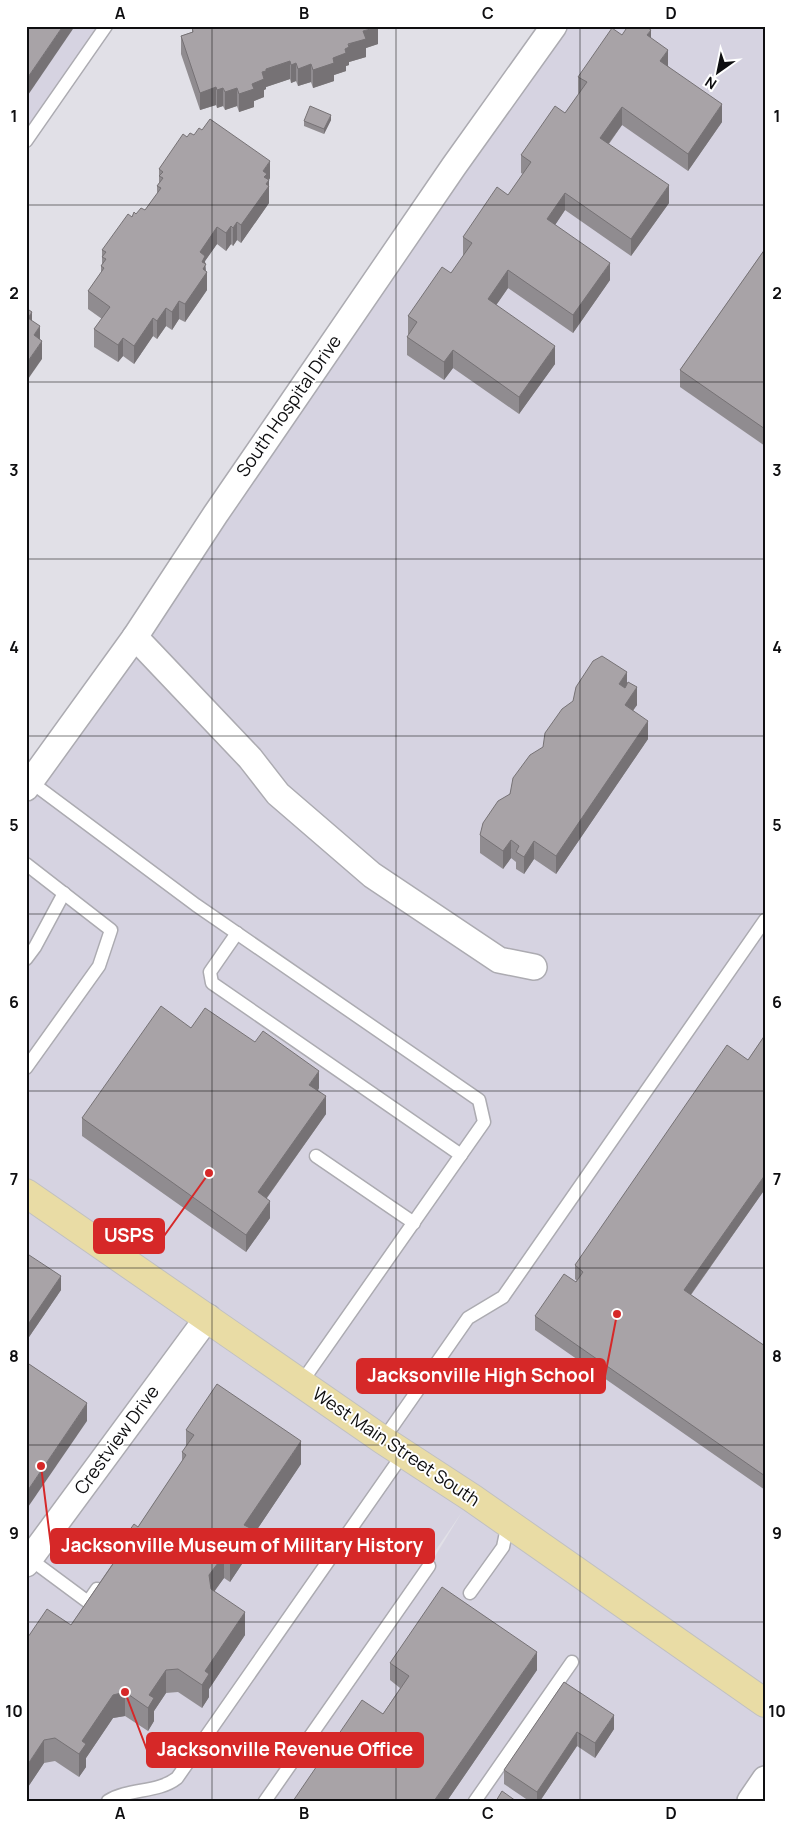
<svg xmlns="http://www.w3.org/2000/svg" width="791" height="1827" viewBox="0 0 791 1827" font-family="Manrope,sans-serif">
	<rect width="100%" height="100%" fill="#e1e0e7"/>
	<g fill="#d6d3e1">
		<polygon points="26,26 106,26 26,141"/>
		<polygon points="554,26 765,26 765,1801 265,1801 429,1566 462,1512 263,1801 26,1801 26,788"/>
	</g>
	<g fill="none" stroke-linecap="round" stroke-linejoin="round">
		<defs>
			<g id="service">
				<polyline points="26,141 106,26"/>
				<polyline points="31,782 196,905 479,1100 484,1122 301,1383"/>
				<polyline points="26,864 111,930 99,966 26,1068"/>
				<polyline points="237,933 210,972 212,983 461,1155"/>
				<polyline points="26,959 35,947 64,893"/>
				<polyline points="316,1156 414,1223"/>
				<polyline points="383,1440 468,1318 503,1297 765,920"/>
				<polyline points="30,1559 88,1602 97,1589"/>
				<polyline points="470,1593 503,1547 508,1523"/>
				<path d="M 108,1801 C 129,1788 158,1793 177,1778 L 403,1454"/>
				<polyline points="265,1801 429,1566"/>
				<polyline points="475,1801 572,1662"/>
			</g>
			<g id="minor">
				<polyline points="135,637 250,758 278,794 372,875 499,960 534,967"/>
				<polyline points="26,788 135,637 215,515 274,429 454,166 554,26"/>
				<polyline points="26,1564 208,1317"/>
				<polyline points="750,1801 765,1779"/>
			</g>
			<polyline id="primary" points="26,1193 383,1440 472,1498 765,1703"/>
		</defs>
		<use href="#service" stroke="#acabb1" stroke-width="15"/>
		<use href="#minor" stroke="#acabb1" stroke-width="28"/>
		<use href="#primary" stroke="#c0c0c1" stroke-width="30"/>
		<use href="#service" stroke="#fff" stroke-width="12"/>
		<use href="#minor" stroke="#fff" stroke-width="25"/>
		<use href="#primary" stroke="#e9dca5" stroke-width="28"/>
	</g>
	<g fill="#908c90">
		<polygon points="192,26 378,44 366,48 366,57 349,62 349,65 346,66 346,71 334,75 334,81 313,88 311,82 298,86 296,81 291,83 290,79 266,87 266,89 264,90 264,97 254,101 254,107 239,112 237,106 225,110 223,106 217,108 216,105 200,110 181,54 181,36 192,32"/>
		<polygon points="622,35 651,38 668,66 722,122 688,171 622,125 609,144 669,203 631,256 565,210 555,225 610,280 573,333 508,288 496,305 555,364 519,414 453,368 444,380 407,355 407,337 409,335 408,334 408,316 451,273 464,256 463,255 463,237 508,195 523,174 521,173 521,155 565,113 578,95 578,77"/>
		<polygon points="331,120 324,134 304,126 304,121"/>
		<polygon points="187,137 270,178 269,180 269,203 241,243 237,240 233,246 231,244 226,251 217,244 205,261 207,290 185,322 179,319 172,330 166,326 157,339 153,336 134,364 123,356 118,362 94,347 94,329 102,319 88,309 88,291 101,273 101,266 102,264 102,250 132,217 145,210 157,194 157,186 159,183 159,169"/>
		<polygon points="765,249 765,446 680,387 680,370"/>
		<polygon points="627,684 637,705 633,710 648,739 556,874 534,859 524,874 516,869 516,862 511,858 503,869 480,853 480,835 543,747"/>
		<polygon points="191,1028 319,1088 318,1091 326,1114 267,1198 270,1218 246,1252 82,1136 82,1118"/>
		<polygon points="765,1035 765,1189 691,1295 765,1346 765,1490 535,1330 535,1316 577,1281 575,1279 575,1265 748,1060"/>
		<polygon points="26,1253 61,1290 29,1337 26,1336"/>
		<polygon points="186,1430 301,1464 250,1540 250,1552 230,1582 224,1578 214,1591 245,1635 209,1689 209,1697 202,1708 178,1692 166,1693 154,1711 154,1721 148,1731 125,1716 113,1718 86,1758 86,1767 79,1777 55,1761 44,1763 26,1790 71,1625 121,1551 121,1542 138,1527 182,1461 182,1452 186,1447"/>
		<polygon points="390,1663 537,1670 447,1801 293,1801 383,1714 400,1688 390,1680"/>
		<polygon points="564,1682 614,1729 595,1758 577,1746 540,1801 529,1801 504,1784 504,1770"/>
	</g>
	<g fill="#767275">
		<polygon points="63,26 75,26 26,98 26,80"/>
		<polygon points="378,27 378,44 366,48 366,57 349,62 349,65 346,66 346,71 334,75 334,81 313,88 313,70 333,58 345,49 363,31"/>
		<polygon points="651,30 651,48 647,35"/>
		<polygon points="668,50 668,68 660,61"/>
		<polygon points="290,61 290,79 266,87 266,89 264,90 264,97 254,101 254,107 239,112 239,94 252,84 266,69"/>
		<polygon points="296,63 296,81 291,83 291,65"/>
		<polygon points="311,64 311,82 298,86 298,69"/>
		<polygon points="216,87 216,105 200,110 200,93"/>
		<polygon points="223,88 223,106 217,108 217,90"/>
		<polygon points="237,88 237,106 225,110 225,92"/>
		<polygon points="722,104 722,122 688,171 688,154"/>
		<polygon points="622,107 622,125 600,155 600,138"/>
		<polygon points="331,115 331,120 324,134 324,129"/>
		<polygon points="270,161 270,178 268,181 269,180 269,203 241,243 241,225 263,171"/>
		<polygon points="669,185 669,203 631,256 631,239"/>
		<polygon points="565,193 565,210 547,237 547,219"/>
		<polygon points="237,222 237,240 233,246 233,228"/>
		<polygon points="231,226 231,244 226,251 226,233"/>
		<polygon points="217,227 217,244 205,261 206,273 207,272 207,290 185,322 185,304 200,252"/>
		<polygon points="610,263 610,280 573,333 573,315"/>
		<polygon points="508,270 508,288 488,317 488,299"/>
		<polygon points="179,301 179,319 172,330 172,312"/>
		<polygon points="166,308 166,326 157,339 157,321"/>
		<polygon points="32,312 32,330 28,318"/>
		<polygon points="153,318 153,336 134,364 134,346"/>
		<polygon points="40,326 40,344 34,335"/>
		<polygon points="123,338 123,356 118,362 118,345"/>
		<polygon points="42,341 42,359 26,382 26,364"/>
		<polygon points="555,346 555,364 519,414 519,397"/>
		<polygon points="453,350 453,368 444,380 444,362"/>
		<polygon points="627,672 627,690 619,684"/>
		<polygon points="637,687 637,705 625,722 625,705"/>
		<polygon points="648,721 648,739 556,874 556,856"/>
		<polygon points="511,840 511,858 503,869 503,851"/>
		<polygon points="534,841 534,859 524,874 524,857"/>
		<polygon points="319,1071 319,1088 309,1102 309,1085"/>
		<polygon points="326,1096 326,1114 258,1210 258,1192"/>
		<polygon points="765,1175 765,1189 684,1304 684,1290"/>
		<polygon points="270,1201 270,1218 246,1252 246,1235"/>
		<polygon points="61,1276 61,1290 29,1337 29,1323"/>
		<polygon points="87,1403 87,1421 26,1510 26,1493"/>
		<polygon points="301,1441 301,1464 250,1540 250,1552 230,1582 230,1559 244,1525"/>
		<polygon points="224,1555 224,1578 209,1599 209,1575"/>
		<polygon points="245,1612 245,1635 209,1689 209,1697 202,1708 202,1685 205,1671"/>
		<polygon points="537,1652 537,1670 447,1801 434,1801"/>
		<polygon points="166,1670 166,1693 154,1711 154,1721 148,1731 148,1708 149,1695"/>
		<polygon points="125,1692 125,1716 113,1718 86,1758 86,1767 79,1777 79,1754 82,1741 113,1695"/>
		<polygon points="614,1715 614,1729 595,1758 595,1743"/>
		<polygon points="577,1732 577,1746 540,1801 537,1801 537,1792"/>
		<polygon points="44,1740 44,1763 26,1790 26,1767"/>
	</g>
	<g fill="#a8a3a7" stroke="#767275">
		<polygon points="26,26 63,26 26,80"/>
		<polygon points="192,26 378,26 378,27 363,31 366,39 348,44 349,47 345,49 346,53 333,58 334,63 313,70 311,64 298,69 296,63 291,65 290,61 266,69 266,71 262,72 264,79 252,84 254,89 239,94 237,88 225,92 223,88 217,90 216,87 200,93 181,36 193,32"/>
		<polygon points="628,26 645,26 651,30 647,35 668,50 660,61 722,104 688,154 622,107 600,138 669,185 631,239 565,193 547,219 610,263 573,315 508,270 488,299 555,346 519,397 453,350 444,362 407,337 417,322 408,316 442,267 451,273 472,243 463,237 497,187 508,195 531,162 521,155 555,106 565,113 587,82 578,77 612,28 622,35"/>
		<polygon points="310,106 331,115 324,129 304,121"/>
		<polygon points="210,119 270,161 263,171 267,174 264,177 269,180 266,184 269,186 241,225 237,222 233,228 231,226 226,233 217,227 200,252 205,256 202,262 206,264 203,269 207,272 185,304 179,301 172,312 166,308 157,321 153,318 134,346 123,338 118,345 94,329 110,307 88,291 104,268 101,266 106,259 102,257 106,252 102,250 128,214 132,217 134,212 136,214 141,208 145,210 161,188 157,186 163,178 159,176 163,172 159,169 183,134 187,137 190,133 194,135 199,128 202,130"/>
		<polygon points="765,249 765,429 680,370"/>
		<polygon points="26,308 32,312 28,318 40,326 34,335 42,341 26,364"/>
		<polygon points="602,656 627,672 619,684 625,688 628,682 637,687 625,705 648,721 556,856 534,841 524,857 516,852 519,846 511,840 503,851 480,835 483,823 498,801 510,794 513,778 530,755 543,747 545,733 562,709 573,701 576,687 593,661"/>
		<polygon points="161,1006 191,1028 205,1008 255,1042 263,1031 319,1071 309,1085 326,1096 258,1192 270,1201 246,1235 82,1118"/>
		<polygon points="765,1035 765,1175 684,1290 765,1346 765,1476 535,1316 564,1274 576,1282 583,1272 575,1265 727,1045 748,1060"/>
		<polygon points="26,1253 61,1276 29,1323 26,1322"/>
		<polygon points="26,1362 87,1403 26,1493"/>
		<polygon points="217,1384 301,1441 244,1525 250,1528 230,1559 224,1555 209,1575 211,1589 245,1612 205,1671 209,1674 202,1685 178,1669 166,1670 149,1695 154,1698 148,1708 125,1692 113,1695 82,1741 86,1744 79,1754 55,1738 44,1740 26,1767 26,1640 47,1609 71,1625 126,1545 121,1542 134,1524 138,1527 186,1455 182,1452 194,1435 186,1430"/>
		<polygon points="442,1587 537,1652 434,1801 293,1801 362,1700 383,1714 409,1676 390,1663"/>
		<polygon points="564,1682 614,1715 595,1743 577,1732 537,1792 504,1770"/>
		<polygon points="502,1791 516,1801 496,1801"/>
	</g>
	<path fill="none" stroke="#0e0e10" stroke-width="1" stroke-opacity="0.55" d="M 212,26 L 212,1801M 396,26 L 396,1801M 580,26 L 580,1801M 26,205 L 765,205M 26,382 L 765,382M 26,559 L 765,559M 26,736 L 765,736M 26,914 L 765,914M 26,1091 L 765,1091M 26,1268 L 765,1268M 26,1445 L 765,1445M 26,1622 L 765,1622"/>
	<g text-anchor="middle" stroke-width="4" stroke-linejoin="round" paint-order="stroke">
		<g font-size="18" fill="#0e0e10" stroke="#fff">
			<text transform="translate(289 406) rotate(-55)" y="6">South Hospital Drive</text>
			<text transform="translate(117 1440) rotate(-54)" y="6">Crestview Drive</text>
			<text transform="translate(396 1447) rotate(34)" y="6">West Main Street South</text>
		</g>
	</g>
	<path fill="none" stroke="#d62828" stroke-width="2" d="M209 1173L164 1236M617 1314L605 1376M41 1466L51 1546M125 1692L147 1750"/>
	<g fill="#d62828" stroke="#fff" stroke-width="2">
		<circle cx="209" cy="1173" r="5"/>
		<circle cx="617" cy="1314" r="5"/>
		<circle cx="41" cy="1466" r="5"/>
		<circle cx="125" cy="1692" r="5"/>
	</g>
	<g fill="#d62828" stroke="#d62828" stroke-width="2">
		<rect x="94" y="1219" width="70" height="34" rx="5"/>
		<rect x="357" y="1359" width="248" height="34" rx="5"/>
		<rect x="51" y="1529" width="383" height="34" rx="5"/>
		<rect x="147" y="1733" width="276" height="34" rx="5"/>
	</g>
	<g font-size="19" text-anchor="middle" font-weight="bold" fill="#fff">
		<text x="129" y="1242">USPS</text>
		<text x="481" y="1382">Jacksonville High School</text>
		<text x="242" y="1552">Jacksonville Museum of Military History</text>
		<text x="285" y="1756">Jacksonville Revenue Office</text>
	</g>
	<rect width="791" height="1827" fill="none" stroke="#ffffff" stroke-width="55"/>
	<g transform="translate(718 72) rotate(213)" stroke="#ffffff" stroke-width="4" paint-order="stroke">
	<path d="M0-4L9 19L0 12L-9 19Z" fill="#0e0e10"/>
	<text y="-8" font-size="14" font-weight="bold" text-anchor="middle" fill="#0e0e10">N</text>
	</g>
	<rect x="28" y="28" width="736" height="1772" fill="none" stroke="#0e0e10" stroke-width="2"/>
	<g font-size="16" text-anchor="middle" font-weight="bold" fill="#0e0e10">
		<text x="120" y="19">A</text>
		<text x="304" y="19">B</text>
		<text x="488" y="19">C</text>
		<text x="671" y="19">D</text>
		<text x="14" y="122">1</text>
		<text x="777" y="122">1</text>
		<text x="14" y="299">2</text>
		<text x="777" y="299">2</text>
		<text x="14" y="476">3</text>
		<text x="777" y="476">3</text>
		<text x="14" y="653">4</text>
		<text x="777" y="653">4</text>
		<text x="14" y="831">5</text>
		<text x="777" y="831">5</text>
		<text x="14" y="1008">6</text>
		<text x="777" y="1008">6</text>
		<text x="14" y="1185">7</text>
		<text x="777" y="1185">7</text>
		<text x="14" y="1362">8</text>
		<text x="777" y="1362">8</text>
		<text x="14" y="1539">9</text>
		<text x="777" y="1539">9</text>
		<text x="14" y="1717">10</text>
		<text x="777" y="1717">10</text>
		<text x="120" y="1819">A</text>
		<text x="304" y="1819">B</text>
		<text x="488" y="1819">C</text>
		<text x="671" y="1819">D</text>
	</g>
</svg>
